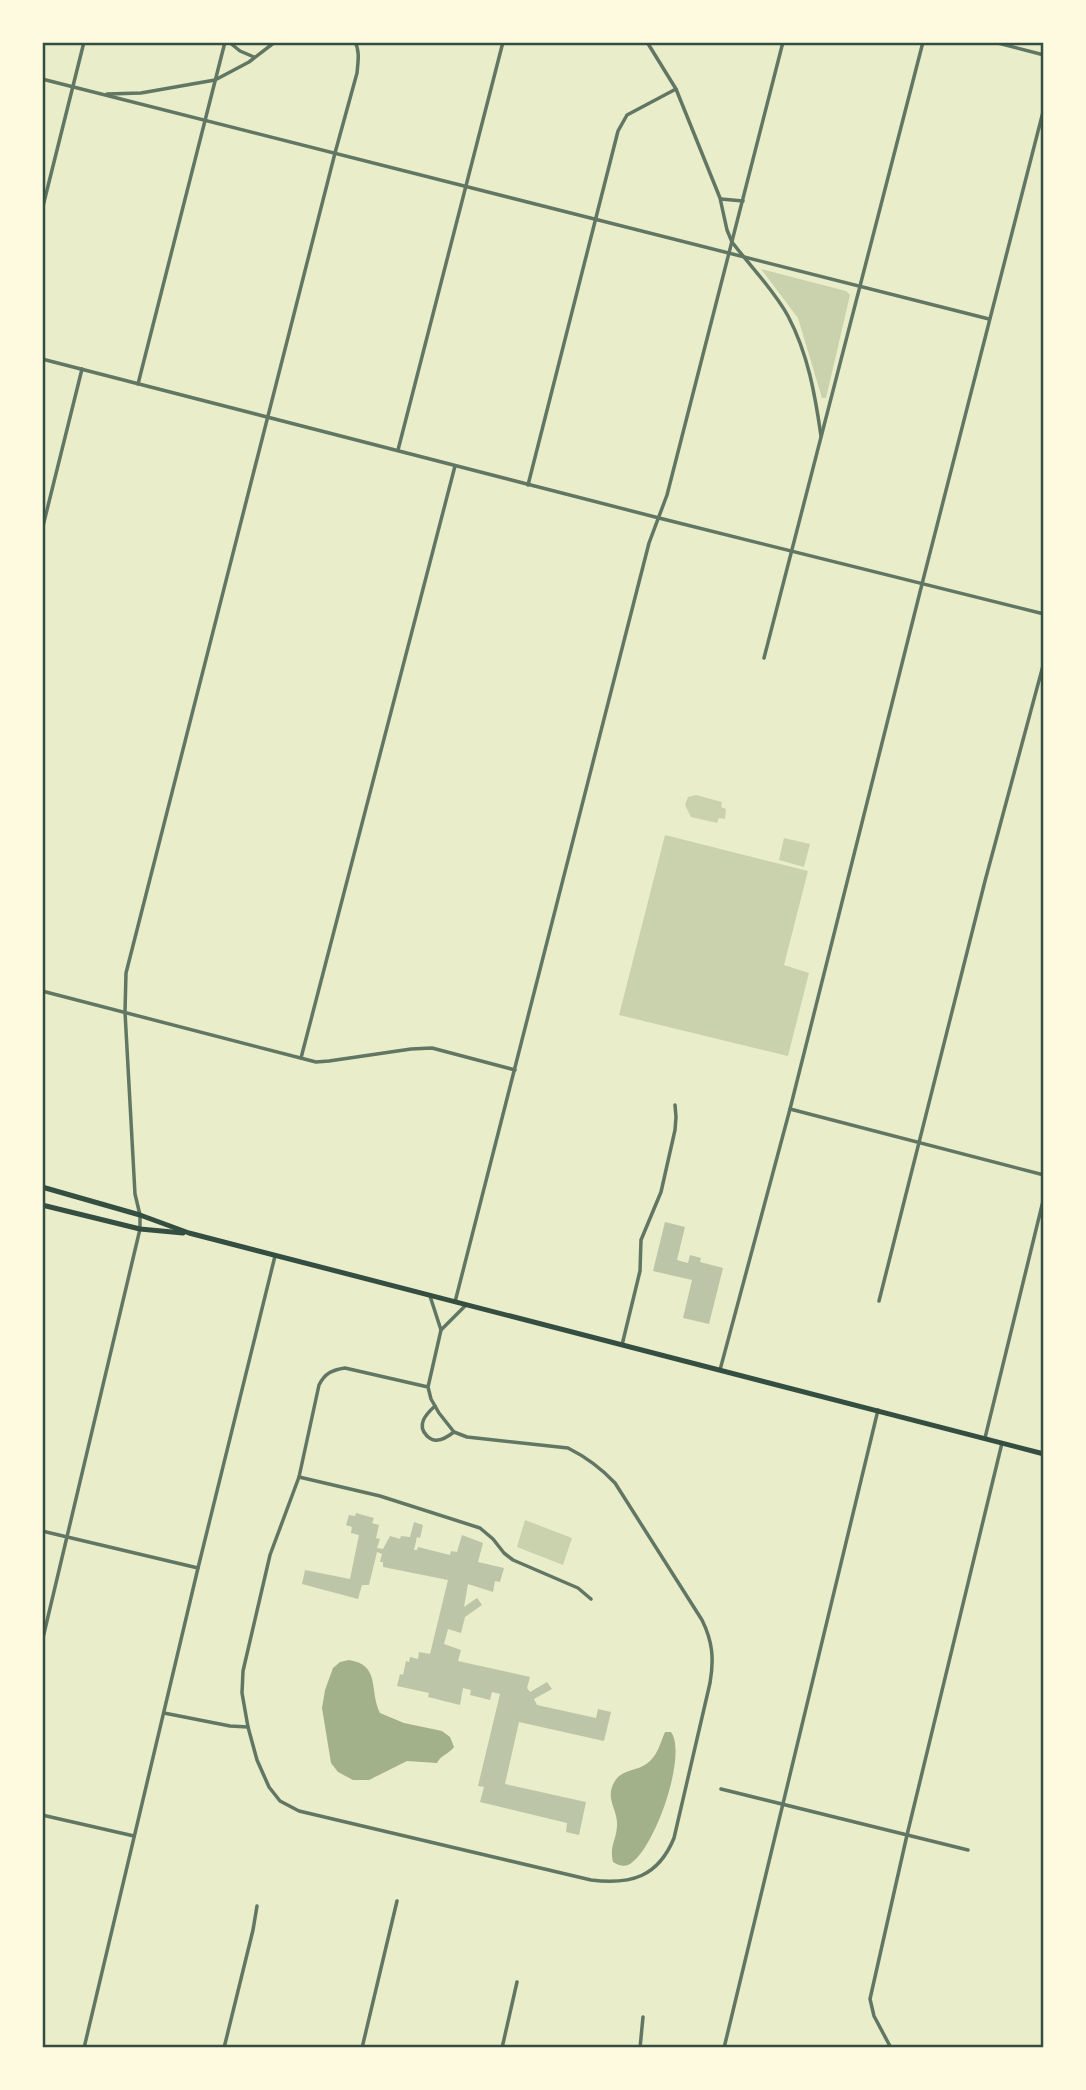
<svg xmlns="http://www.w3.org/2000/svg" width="1086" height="2090" viewBox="0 0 1086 2090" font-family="Manrope,sans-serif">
	<rect width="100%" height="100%" fill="#e9edc9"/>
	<g fill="#cad2ad">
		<polygon points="761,269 846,291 850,295 826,398 822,398 798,318"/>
		<polygon points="696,795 722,802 721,807 726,809 725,819 719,818 717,823 691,817 685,805 688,797"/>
		<polygon points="665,835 808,871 784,965 809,973 788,1056 619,1015"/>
		<polygon points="784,838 810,844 804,867 779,860"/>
		<polygon points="525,1520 572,1538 563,1565 517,1547"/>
	</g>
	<g fill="#a3b18a">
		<path d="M 349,1660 C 381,1665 369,1691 380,1713 L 404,1723 L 442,1731 L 450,1737 L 454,1747 C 449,1754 441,1755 437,1763 L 407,1761 L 369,1780 L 353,1780 L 338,1772 L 331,1763 L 322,1708 L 325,1690 L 333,1668 L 340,1662 Z"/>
		<path d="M 665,1732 L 671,1732 C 688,1754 654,1853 628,1865 C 623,1867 618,1865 613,1862 C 609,1846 617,1839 617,1825 C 618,1812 607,1800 612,1787 C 619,1767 638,1773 650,1761 C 658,1754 661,1741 665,1732 Z"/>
	</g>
	<g fill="#bcc5a7">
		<polygon points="665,1222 685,1227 677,1260 688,1263 690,1255 701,1258 700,1262 723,1268 709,1324 683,1318 692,1280 653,1271"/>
		<polygon points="356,1513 374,1518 372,1523 379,1525 376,1538 380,1539 377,1548 383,1549 390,1536 400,1539 401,1536 410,1537 414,1522 423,1525 420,1538 417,1537 414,1550 417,1550 418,1547 450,1555 451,1551 457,1552 462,1535 483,1543 478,1562 504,1568 500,1582 495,1581 493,1592 468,1584 464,1607 477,1598 482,1605 465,1617 461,1633 448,1629 444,1644 461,1650 458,1661 530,1677 527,1688 530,1692 547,1682 552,1689 534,1699 537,1705 596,1718 598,1709 611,1712 604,1741 519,1722 505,1784 586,1802 579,1835 566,1832 567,1823 480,1802 484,1787 478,1786 500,1694 492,1692 490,1700 470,1695 471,1690 463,1688 460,1705 428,1697 429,1693 397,1686 400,1674 403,1675 406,1661 409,1662 410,1657 418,1659 419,1652 430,1654 448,1580 383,1567 383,1562 380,1562 382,1554 377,1552 369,1585 362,1585 358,1599 302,1584 305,1570 350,1579 359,1535 351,1533 352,1527 346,1525 349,1515 355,1516"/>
	</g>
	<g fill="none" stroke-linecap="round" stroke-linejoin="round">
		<g stroke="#617663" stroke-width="3.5">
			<polyline points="229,42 240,51 254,57"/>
			<path d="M 647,42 L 676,89 L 720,198 L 727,230 L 732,242 C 750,266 774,290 788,316 C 808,354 815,394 821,436"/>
			<polyline points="994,42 1044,55"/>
			<polyline points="42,79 989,319"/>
			<polyline points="107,94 141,93 215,80 249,62 275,42"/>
			<polyline points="721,199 743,201"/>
			<polyline points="42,210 84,42"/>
			<polyline points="42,359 659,518 1044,614"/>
			<polyline points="138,384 225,42"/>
			<polyline points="398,450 503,42"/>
			<polyline points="528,485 618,131 627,115 676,89"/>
			<polyline points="42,530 82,369"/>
			<polyline points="764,658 923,42"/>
			<polyline points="42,991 316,1062 329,1061 411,1049 432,1048 515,1070"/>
			<polyline points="301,1058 455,466"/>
			<polyline points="790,1109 1044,1175"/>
			<polyline points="430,1296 441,1330"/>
			<polyline points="879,1301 985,881 1044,662"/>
			<polyline points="455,1302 649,543 667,495 783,42"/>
			<polyline points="622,1345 640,1271 641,1240 661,1192 675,1130 676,1117 675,1105"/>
			<polyline points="720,1370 790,1109 922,584 1044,108"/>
			<path d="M 428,1387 L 345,1368 C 332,1370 325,1373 319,1385 L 299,1477 L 270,1555 L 243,1671 L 242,1693 L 248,1727 L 257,1760 L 269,1787 L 280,1801 L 299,1811 L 591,1880 C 631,1885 658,1877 674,1838 L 710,1683 C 714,1660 713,1642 702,1620 L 615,1483 C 601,1468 586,1457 568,1448 L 467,1437 L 454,1432 L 439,1413 L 431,1399 L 428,1387 L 441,1330 L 466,1305"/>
			<path d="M 435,1406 C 426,1414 416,1425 427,1436 C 431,1439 433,1441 438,1440 C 443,1440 450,1435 454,1432"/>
			<polyline points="985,1438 1044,1197"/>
			<polyline points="299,1477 380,1496 480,1528 493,1539 504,1553 513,1560 578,1588 591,1599"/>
			<polyline points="42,1531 198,1568"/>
			<path d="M 42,1642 L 140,1229 L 140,1215 L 135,1194 L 125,1012 L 126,973 L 335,153 L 357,73 C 358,62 360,51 355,42"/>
			<polyline points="164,1713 230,1726 248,1727"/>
			<polyline points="721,1789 968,1850"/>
			<polyline points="42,1815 134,1836"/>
			<polyline points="84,2048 198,1568 275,1256"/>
			<polyline points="224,2048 253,1930 257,1906"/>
			<polyline points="362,2048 397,1901"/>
			<polyline points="502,2048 517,1982"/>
			<polyline points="640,2048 643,2017"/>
			<polyline points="724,2048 878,1410"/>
			<polyline points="891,2048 874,2016 870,1999 907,1835 1002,1443"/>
		</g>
		<g stroke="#344e41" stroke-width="5">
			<polyline points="42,1187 140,1215 189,1233 1044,1454"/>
			<polyline points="42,1205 140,1229 183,1233"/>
		</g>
	</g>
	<rect width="1086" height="2090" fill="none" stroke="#fefae0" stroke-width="88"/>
	<rect x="44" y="44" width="998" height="2002" fill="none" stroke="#344e41" stroke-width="2.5"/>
</svg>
